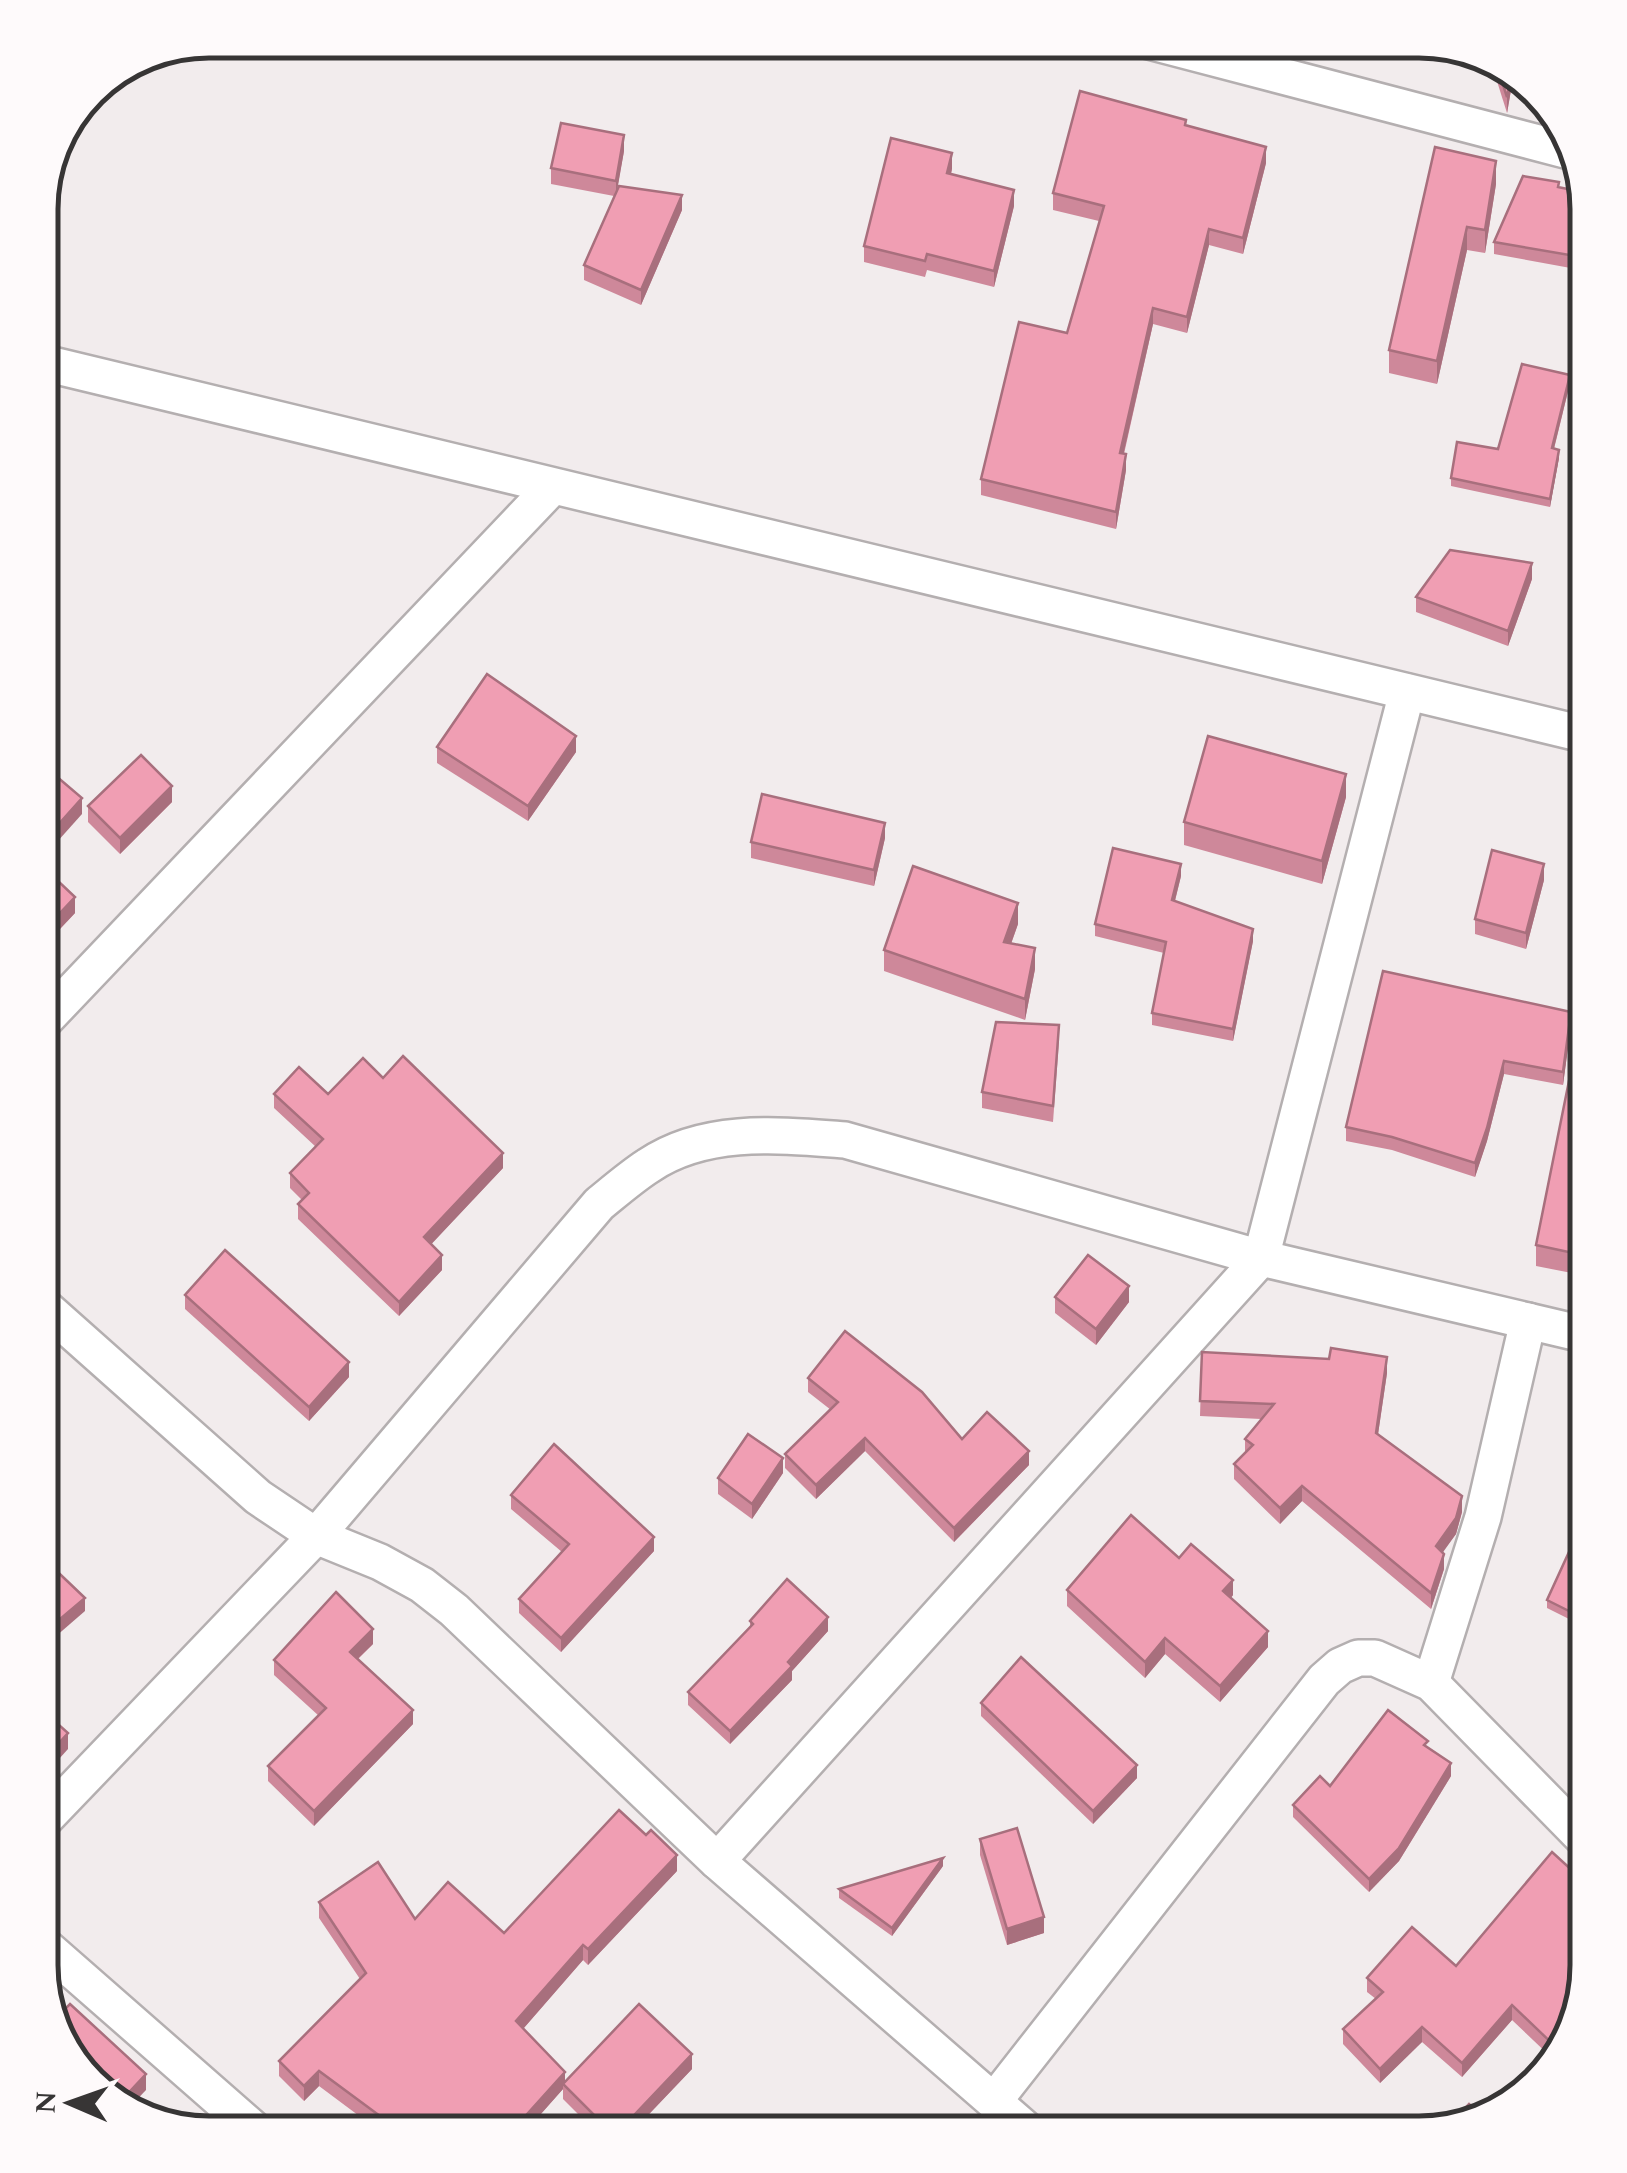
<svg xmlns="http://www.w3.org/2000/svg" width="1627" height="2173" viewBox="0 0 1627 2173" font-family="Spectral,serif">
	<rect width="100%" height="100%" fill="#f2eced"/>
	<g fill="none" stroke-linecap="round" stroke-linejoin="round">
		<defs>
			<g id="street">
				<polyline points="1145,40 1569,151"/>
				<polyline points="40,362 1587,735"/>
				<polyline points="40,1025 552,487"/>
				<polyline points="40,1303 258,1497 316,1536 380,1562 422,1585 454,1610 717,1861 1030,2133"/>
				<polyline points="1431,1683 1483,1517 1528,1321"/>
				<path d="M 40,1824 L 316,1536 L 599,1204 C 615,1191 631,1177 648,1166 C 705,1127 780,1135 845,1140 L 1261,1258 L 1587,1335"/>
				<polyline points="717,1861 1261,1258 1407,692"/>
				<polyline points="40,1942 258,2133"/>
				<polyline points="994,2101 1324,1680 1340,1666 1358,1658 1375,1658 1431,1683 1587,1842"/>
			</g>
		</defs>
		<use href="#street" stroke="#b4afb0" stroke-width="40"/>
		<use href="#street" stroke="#fff" stroke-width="35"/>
	</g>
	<g fill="#ce889a">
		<polygon points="1334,40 1374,40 1371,51"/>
		<polygon points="1490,59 1503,63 1514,73 1507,113"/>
		<polygon points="1186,126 1266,163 1243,254 1209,245 1187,333 1153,324 1124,454 1126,470 1116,529 981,495 981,479 1067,333 1099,221 1053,210 1053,193"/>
		<polygon points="1435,147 1496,184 1485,253 1467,250 1437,384 1389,373 1389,350"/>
		<polygon points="624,151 617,189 682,210 641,305 584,280 584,265 614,196 551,184 551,168"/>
		<polygon points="952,169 951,174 1014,206 994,287 927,270 925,277 864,262 864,246"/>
		<polygon points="1559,188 1587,209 1587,271 1494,254 1494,242"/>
		<polygon points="1570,383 1554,449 1559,458 1550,507 1451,486 1451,478 1498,449"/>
		<polygon points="1532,579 1508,646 1416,612 1416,597"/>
		<polygon points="437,747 576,752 528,821 437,763"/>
		<polygon points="1346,797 1322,884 1184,845 1184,822"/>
		<polygon points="172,802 120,854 88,822 88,806"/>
		<polygon points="885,838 874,886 751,858 751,842"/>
		<polygon points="40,864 75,913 43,947 40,944"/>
		<polygon points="1181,876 1175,901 1253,941 1233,1041 1152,1025 1152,1013 1164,953 1095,936 1095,924"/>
		<polygon points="1544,880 1526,949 1475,934 1475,919"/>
		<polygon points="1018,924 1011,944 1035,969 1025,1020 884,971 884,950"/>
		<polygon points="1571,1025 1563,1085 1504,1074 1487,1141 1475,1177 1392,1150 1346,1141 1346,1127"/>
		<polygon points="1587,1038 1587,1276 1536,1266 1536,1245"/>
		<polygon points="1059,1041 1053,1122 982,1108 982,1092"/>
		<polygon points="383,1078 503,1168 431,1244 442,1270 399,1316 298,1219 298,1204 302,1200 290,1188 290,1173 316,1147 274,1108 274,1094 328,1094"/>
		<polygon points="185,1295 349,1377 309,1421 185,1309"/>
		<polygon points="1055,1297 1129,1302 1096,1345 1055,1313"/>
		<polygon points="1202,1352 1387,1373 1378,1434 1462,1512 1456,1534 1442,1552 1444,1569 1431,1609 1302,1501 1280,1524 1234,1479 1234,1464 1245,1452 1245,1439 1261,1419 1200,1416"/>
		<polygon points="808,1378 962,1439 1029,1465 954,1542 865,1451 816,1499 785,1468 785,1454 831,1410 808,1392"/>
		<polygon points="783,1473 752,1519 718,1494 718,1478"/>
		<polygon points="511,1495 654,1551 561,1652 519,1613 519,1599 562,1552 511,1509"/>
		<polygon points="1179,1558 1233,1595 1231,1598 1268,1647 1220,1702 1165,1654 1145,1678 1067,1606 1067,1590"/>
		<polygon points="1587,1560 1587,1628 1547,1608 1547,1600"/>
		<polygon points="750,1621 828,1631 792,1671 792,1680 730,1744 688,1705 688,1692 750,1627"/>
		<polygon points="373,1644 358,1659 413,1724 314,1826 268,1781 268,1766 319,1716 274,1675 274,1660"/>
		<polygon points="981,1703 1137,1778 1093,1824 981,1716"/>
		<polygon points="1428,1748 1451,1776 1399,1861 1369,1892 1293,1817 1293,1805 1330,1786"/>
		<polygon points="980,1839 1044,1933 1007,1945 980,1855"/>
		<polygon points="1552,1852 1565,2048 1554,2060 1512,2020 1462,2077 1422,2042 1380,2083 1343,2044 1343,2029 1376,1999 1367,1992 1367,1978 1456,1966"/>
		<polygon points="943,1866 892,1936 839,1898 839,1889"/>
		<polygon points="677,1871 588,1965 583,1960 523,2029 565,2082 692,2069 631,2133 597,2133 563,2099 563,2089 524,2133 382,2133 319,2086 304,2101 279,2076 279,2061 360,1979 319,1918 319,1902 504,1933"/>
	</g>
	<g fill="#a86f7d">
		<polygon points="1512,71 1514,73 1507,113 1507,97"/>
		<polygon points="624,135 624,151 616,197 616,181"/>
		<polygon points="1266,147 1266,163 1243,254 1243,238"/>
		<polygon points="952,153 952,169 947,189 947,173"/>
		<polygon points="1496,161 1496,184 1485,253 1485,230"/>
		<polygon points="1014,190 1014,206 994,287 994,271"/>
		<polygon points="682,195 682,210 641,305 641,290"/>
		<polygon points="1467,227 1467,250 1437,384 1437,361"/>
		<polygon points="1209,229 1209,245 1187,333 1187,317"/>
		<polygon points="1153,308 1153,324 1120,469 1120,453"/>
		<polygon points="1570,375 1570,383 1552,456 1552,448"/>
		<polygon points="1559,450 1559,458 1550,507 1550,499"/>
		<polygon points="1126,454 1126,470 1116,529 1116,512"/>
		<polygon points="1532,563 1532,579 1508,646 1508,631"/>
		<polygon points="576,736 576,752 528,821 528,806"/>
		<polygon points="1346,774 1346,797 1322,884 1322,861"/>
		<polygon points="172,786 172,802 120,854 120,838"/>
		<polygon points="82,798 82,814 40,861 40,845"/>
		<polygon points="885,823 885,838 874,886 874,870"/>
		<polygon points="1181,864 1181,876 1172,912 1172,900"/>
		<polygon points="1544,864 1544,880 1526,949 1526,933"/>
		<polygon points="75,897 75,913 43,947 43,931"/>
		<polygon points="1018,903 1018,924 1004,963 1004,942"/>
		<polygon points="1253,929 1253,941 1233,1041 1233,1029"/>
		<polygon points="1035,948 1035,969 1025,1020 1025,999"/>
		<polygon points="1571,1012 1571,1025 1563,1085 1563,1072"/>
		<polygon points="1504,1061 1504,1074 1487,1141 1475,1177 1475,1163"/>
		<polygon points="503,1153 503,1168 424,1252 424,1237"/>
		<polygon points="442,1255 442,1270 399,1316 399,1302"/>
		<polygon points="1129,1286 1129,1302 1096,1345 1096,1329"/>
		<polygon points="1387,1357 1387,1373 1376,1448 1376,1433"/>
		<polygon points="349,1362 349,1377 309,1421 309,1407"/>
		<polygon points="865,1438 865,1451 816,1499 816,1485"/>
		<polygon points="1029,1451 1029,1465 954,1542 954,1528"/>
		<polygon points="783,1458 783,1473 752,1519 752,1504"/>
		<polygon points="1302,1486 1302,1501 1280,1524 1280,1508"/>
		<polygon points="1462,1496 1462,1512 1456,1534 1436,1562 1436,1546"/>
		<polygon points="654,1537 654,1551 561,1652 561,1638"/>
		<polygon points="1444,1554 1444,1569 1431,1609 1431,1593"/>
		<polygon points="1233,1580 1233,1595 1223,1607 1223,1591"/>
		<polygon points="85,1598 85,1611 40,1650 40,1636"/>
		<polygon points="828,1617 828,1631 792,1671 792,1680 730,1744 730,1731"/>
		<polygon points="373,1629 373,1644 350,1666 350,1652"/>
		<polygon points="1268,1631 1268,1647 1220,1702 1220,1686"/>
		<polygon points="1165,1638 1165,1654 1145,1678 1145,1662"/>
		<polygon points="413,1710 413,1724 314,1826 314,1811"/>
		<polygon points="68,1733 68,1749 40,1780 40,1764"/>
		<polygon points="1451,1763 1451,1776 1399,1861 1369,1892 1369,1879"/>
		<polygon points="1137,1765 1137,1778 1093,1824 1093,1811"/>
		<polygon points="677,1855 677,1871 588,1965 588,1949"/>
		<polygon points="943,1858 943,1866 892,1936 892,1928"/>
		<polygon points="1044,1917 1044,1933 1007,1945 1007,1929"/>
		<polygon points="583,1945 583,1960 516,2037 516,2021"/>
		<polygon points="1512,2005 1512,2020 1462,2077 1462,2063"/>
		<polygon points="1422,2027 1422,2042 1380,2083 1380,2069"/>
		<polygon points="692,2054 692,2069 631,2133 617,2133"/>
		<polygon points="319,2071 319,2086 304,2101 304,2086"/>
		<polygon points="565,2072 565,2086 563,2084 563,2089 524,2133 510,2133"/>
		<polygon points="146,2074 146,2090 126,2111 118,2104"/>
	</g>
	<g fill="#f09eb3" stroke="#a86f7d" stroke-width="2.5">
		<polygon points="1495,60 1503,63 1512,71 1507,97"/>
		<polygon points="1080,91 1186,120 1185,125 1266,147 1243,238 1209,229 1187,317 1153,308 1120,453 1126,454 1116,512 981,479 1019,322 1067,333 1104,206 1053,193"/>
		<polygon points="561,123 624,135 616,181 551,168"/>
		<polygon points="891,138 952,153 947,173 1014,190 994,271 927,254 925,261 864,246"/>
		<polygon points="1435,147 1496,161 1485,230 1467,227 1437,361 1389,350"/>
		<polygon points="1523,176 1559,182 1558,187 1582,192 1587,209 1587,258 1494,242"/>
		<polygon points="619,186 682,195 641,290 584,265"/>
		<polygon points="1522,364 1570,375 1552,448 1559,450 1550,499 1451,478 1457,442 1498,449"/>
		<polygon points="1450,550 1532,563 1508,631 1416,597"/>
		<polygon points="487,674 576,736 528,806 437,747"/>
		<polygon points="1208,736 1346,774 1322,861 1184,822"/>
		<polygon points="141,755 172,786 120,838 88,806"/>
		<polygon points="49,770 82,798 40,845 40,780"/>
		<polygon points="762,794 885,823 874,870 751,842"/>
		<polygon points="1113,848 1181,864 1172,900 1253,929 1233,1029 1152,1013 1166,942 1095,924"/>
		<polygon points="1492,850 1544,864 1526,933 1475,919"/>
		<polygon points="40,864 75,897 43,931 40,929"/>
		<polygon points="913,866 1018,903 1004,942 1035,948 1025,999 884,950"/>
		<polygon points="1383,971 1571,1012 1563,1072 1504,1061 1487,1128 1475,1163 1392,1137 1346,1127"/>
		<polygon points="996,1022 1059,1025 1053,1106 982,1092"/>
		<polygon points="1578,1036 1587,1038 1587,1256 1536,1245"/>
		<polygon points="403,1056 503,1153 424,1237 442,1255 399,1302 298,1204 309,1193 290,1173 323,1139 274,1094 299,1067 328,1094 363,1058 383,1078"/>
		<polygon points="225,1250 349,1362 309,1407 185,1295"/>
		<polygon points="1088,1255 1129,1286 1096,1329 1055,1297"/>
		<polygon points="845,1331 922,1392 962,1439 987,1412 1029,1451 954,1528 865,1438 816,1485 785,1454 838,1402 808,1378"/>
		<polygon points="1331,1348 1387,1357 1376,1433 1462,1496 1456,1518 1436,1546 1444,1554 1431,1593 1302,1486 1280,1508 1234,1464 1253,1445 1245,1439 1274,1404 1200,1401 1202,1352 1329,1359"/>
		<polygon points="748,1434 783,1458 752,1504 718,1478"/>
		<polygon points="554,1444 654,1537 561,1638 519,1599 569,1544 511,1495"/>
		<polygon points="1131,1515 1179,1558 1191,1544 1233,1580 1223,1591 1268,1631 1220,1686 1165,1638 1145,1662 1067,1590"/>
		<polygon points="1569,1552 1587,1560 1587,1620 1547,1600"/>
		<polygon points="42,1557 85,1598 40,1636 40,1559"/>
		<polygon points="787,1579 828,1617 788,1662 792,1666 730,1731 688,1692 753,1624 750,1621"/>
		<polygon points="336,1592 373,1629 350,1652 413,1710 314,1811 268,1766 326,1708 274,1660"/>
		<polygon points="1021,1657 1137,1765 1093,1811 981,1703"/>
		<polygon points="40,1708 68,1733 40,1764"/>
		<polygon points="1388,1710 1428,1741 1424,1745 1451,1763 1399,1848 1369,1879 1293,1805 1320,1776 1330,1786"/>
		<polygon points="619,1810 646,1835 651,1830 677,1855 588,1949 583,1945 516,2021 565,2072 510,2133 403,2133 319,2071 304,2086 279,2061 366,1973 319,1902 378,1862 415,1919 448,1882 504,1933"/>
		<polygon points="1017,1828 1044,1917 1007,1929 980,1839"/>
		<polygon points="1552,1852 1587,1884 1587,1965 1565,2048 1561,2052 1512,2005 1462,2063 1422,2027 1380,2069 1343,2029 1383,1992 1367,1978 1412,1927 1456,1966"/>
		<polygon points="943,1858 892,1928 839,1889"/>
		<polygon points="70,2004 146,2074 118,2104 68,2058 56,2018"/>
		<polygon points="639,2004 692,2054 617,2133 612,2133 563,2084"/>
		<polygon points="1469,2104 1480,2114 1450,2124"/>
	</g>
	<path d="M0 0H1627V2173H0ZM209 58H1419A151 151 0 0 1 1570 209V1965A151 151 0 0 1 1419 2116H209A151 151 0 0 1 58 1965V209A151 151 0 0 1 209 58Z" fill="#fefafb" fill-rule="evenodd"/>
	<path fill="none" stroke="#373535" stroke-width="5" d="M209 58H1419A151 151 0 0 1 1570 209V1965A151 151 0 0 1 1419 2116H209A151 151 0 0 1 58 1965V209A151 151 0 0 1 209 58Z"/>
	<g transform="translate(70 2103) rotate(272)" stroke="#fefafb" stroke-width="8" paint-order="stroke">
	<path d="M0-8L18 38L0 25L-18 38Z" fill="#373535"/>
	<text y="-15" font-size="28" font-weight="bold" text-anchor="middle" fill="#373535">N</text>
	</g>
</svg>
